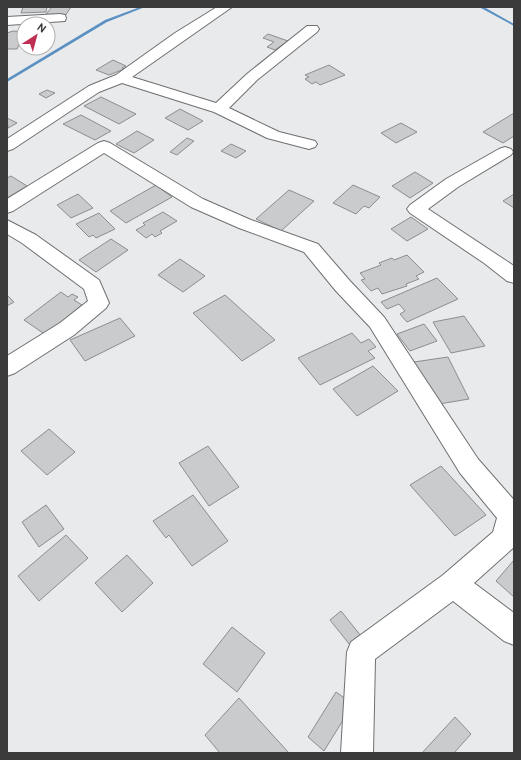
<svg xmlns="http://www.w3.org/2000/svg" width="521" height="760" viewBox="0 0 521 760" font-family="Overpass,sans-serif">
	<rect width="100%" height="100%" fill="#e9eaeb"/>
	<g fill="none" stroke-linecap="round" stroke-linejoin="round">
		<g fill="#5a91c2" fill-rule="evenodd">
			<polygon points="140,7 145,7 107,22 7,82 7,79 105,20"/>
			<polygon points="479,7 484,7 514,24 514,26"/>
		</g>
	</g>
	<g fill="#cacbcc" stroke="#8c8d8e">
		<polygon points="23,7 47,7 46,12 21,13"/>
		<polygon points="52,7 71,7 65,16 46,14"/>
		<polygon points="13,31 24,32 24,35 17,49 7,49 7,33"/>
		<polygon points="268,34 288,41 275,50 267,47 274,42 263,38"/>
		<polygon points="113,60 126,66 122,68 124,69 109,75 96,70"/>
		<polygon points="329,65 345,75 320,85 316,82 312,84 305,79 309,77 305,75"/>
		<polygon points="47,90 55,93 46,98 39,94"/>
		<polygon points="101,97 136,114 119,124 84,106"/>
		<polygon points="180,109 203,121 188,130 165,118"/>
		<polygon points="514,113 514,136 503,143 483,132"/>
		<polygon points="81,115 111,131 95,140 63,124"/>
		<polygon points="7,118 17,123 8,128"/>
		<polygon points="401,123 417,132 396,143 381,133"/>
		<polygon points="137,131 154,140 134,153 116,144"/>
		<polygon points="187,138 194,141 177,155 170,152"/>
		<polygon points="231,144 246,151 236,158 221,151"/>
		<polygon points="415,172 433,183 410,198 392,186"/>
		<polygon points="11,176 27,186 7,198 7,178"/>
		<polygon points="156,185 172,197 126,223 110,211"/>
		<polygon points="353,185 380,197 369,208 364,206 356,214 333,203"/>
		<polygon points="289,190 314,201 281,231 256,219"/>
		<polygon points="78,194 93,208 71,218 57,205"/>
		<polygon points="514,194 514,208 503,201"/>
		<polygon points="163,212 177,221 160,231 162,233 155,237 152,234 146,238 136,230 145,225 143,223"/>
		<polygon points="99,213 115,229 96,238 93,235 89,237 76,224"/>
		<polygon points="411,217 428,229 407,241 391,229"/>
		<polygon points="111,239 128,250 96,272 79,260"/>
		<polygon points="407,255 424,272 416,276 419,279 406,284 407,286 382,294 378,288 371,291 361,280 365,279 360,273 381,265 379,263 392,258 394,260"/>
		<polygon points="180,259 205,276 183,292 158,275"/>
		<polygon points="437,278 458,299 407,322 400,314 405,311 399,304 387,309 381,302"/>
		<polygon points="61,292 68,297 72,294 78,297 74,300 82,305 46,335 24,320"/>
		<polygon points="7,295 14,302 7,306"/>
		<polygon points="225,295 275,340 242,361 193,313"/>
		<polygon points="464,316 485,346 451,353 433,322"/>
		<polygon points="120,318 135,336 85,361 70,340"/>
		<polygon points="424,324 437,341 410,351 397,334"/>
		<polygon points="352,333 361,343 369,339 376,347 368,351 375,358 320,385 298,358"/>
		<polygon points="448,357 469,399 433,405 414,362"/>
		<polygon points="373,366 398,391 357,416 333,389"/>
		<polygon points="49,429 75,452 47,475 21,451"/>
		<polygon points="208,446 239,487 209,506 179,463"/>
		<polygon points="441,466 486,515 455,536 410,485"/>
		<polygon points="193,495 228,541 192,566 169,535 166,538 153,521"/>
		<polygon points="46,505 64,529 39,547 22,522"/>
		<polygon points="66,535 88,558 39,601 18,576"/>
		<polygon points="127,555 153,583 122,612 95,583"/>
		<polygon points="514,560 514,597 496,581"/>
		<polygon points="341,611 361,636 350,645 330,620"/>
		<polygon points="232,627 265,653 237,692 203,664"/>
		<polygon points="336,692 353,704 324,751 308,737"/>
		<polygon points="239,698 289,753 220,753 205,735"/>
		<polygon points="455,717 471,734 454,753 422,753"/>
	</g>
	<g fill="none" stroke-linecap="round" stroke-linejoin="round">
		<defs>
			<g id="minor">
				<polygon points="217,7 232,7 132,77 216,103 247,74 307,26 317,26 319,29 317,32 257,80 229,108 279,132 315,141 317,144 315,147 309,149 267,138 214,112 122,83 99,92 13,149 7,151 7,139 89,86 116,75 175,33"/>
				<polygon points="60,14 65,15 66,18 65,21 7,25 7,17"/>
				<polygon points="104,141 110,143 203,199 251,220 318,244 350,281 384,317 478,459 514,500 513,548 474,583 514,613 514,645 504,641 453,601 375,659 373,753 341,753 347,652 351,642 443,575 493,532 497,518 460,473 370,327 336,291 304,252 239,228 191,207 104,153 13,211 7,213 7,199 98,143"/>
				<polygon points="505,147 511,149 513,152 511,155 458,187 428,209 514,266 514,283 507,281 484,263 410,213 407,209 410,205 446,179 499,149"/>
				<polygon points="7,220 36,235 99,280 109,303 106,308 74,335 15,373 7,376 7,356 60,323 88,301 84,289 22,243 7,234"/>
			</g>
		</defs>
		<use href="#minor" stroke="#6e6f70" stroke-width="2"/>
		<use href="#minor" fill="#fff" fill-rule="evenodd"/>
	</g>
	<rect width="521" height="760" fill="none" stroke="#3b3b3c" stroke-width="16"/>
	<g transform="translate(36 36) rotate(36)"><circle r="19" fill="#ffffff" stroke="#b1b1b1"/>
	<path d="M0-3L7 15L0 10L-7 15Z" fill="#bf2f53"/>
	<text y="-6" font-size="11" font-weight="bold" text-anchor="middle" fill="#3b3b3c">N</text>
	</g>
</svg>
